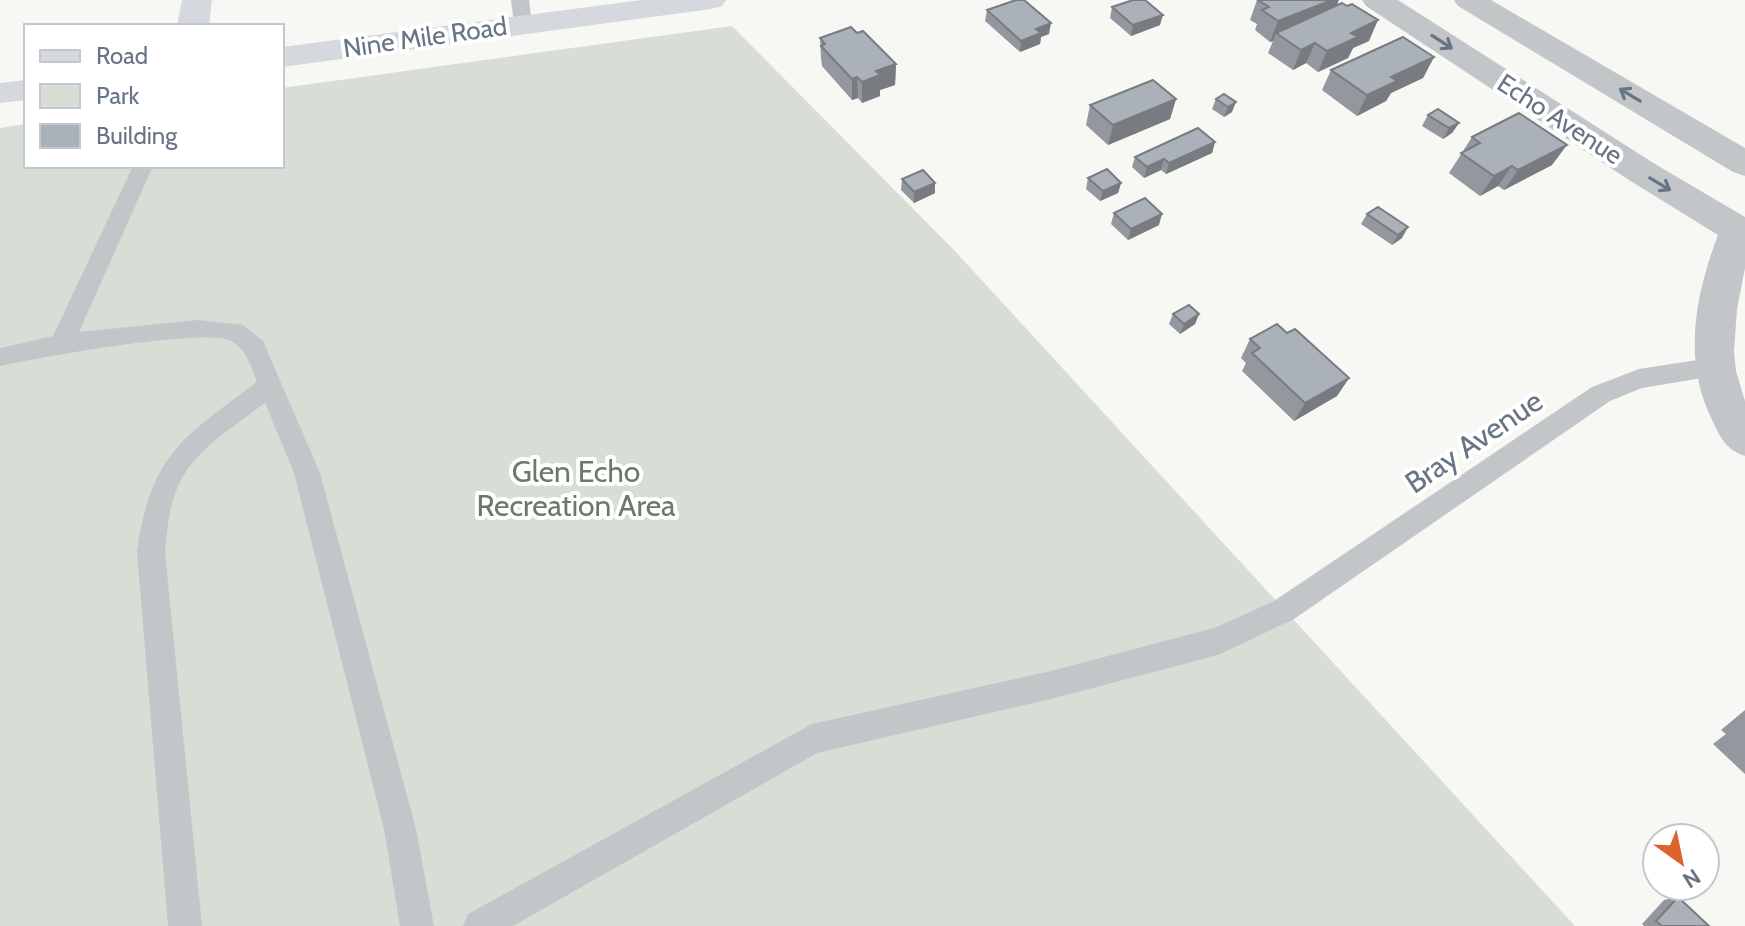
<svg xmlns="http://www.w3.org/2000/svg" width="1745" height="926" viewBox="0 0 1745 926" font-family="Cabin,sans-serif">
	<rect width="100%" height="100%" fill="#f7f7f4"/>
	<polygon fill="#d8ded5" points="732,26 953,249 1575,926 0,926 0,128 26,124 26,166 282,166 282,88"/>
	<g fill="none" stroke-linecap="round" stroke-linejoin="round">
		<g fill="#c2c6c9" fill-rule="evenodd">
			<polygon points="511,0 529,0 532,24 529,28 523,29 514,24"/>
			<path d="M 133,166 L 153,166 L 79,332 L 198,320 L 243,325 L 263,341 L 320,473 L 416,829 L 434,926 L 400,926 L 384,829 L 294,473 L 265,403 C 236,425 195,449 179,484 C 169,505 167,530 165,552 L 202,926 L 168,926 L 137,552 C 150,455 183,437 257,382 C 251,367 247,350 231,341 C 206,327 35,358 0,366 L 0,348 L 53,336 Z"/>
			<polygon points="1717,357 1726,360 1729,367 1726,374 1642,388 1610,401 1294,619 1218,655 1051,699 817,753 513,926 463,926 468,914 812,724 1051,671 1214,628 1274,601 1592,387 1639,369"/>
		</g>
		<g fill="#c2c6c9" fill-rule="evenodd">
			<path d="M 1362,0 L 1398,0 L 1655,164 L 1745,217 L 1745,268 L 1737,309 L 1734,351 L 1736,371 L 1745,401 L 1745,456 C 1727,450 1721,439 1713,422 C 1682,361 1695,296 1718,235 L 1629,180 L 1366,6 Z"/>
			<polygon points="1454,0 1491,0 1745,148 1745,176 1733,172 1458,6"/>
		</g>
		<polygon fill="#d5d8dc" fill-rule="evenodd" points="182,0 212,0 209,26 177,26"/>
		<g fill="#d5d8dc" fill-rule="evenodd">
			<polygon points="642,0 726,0 722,6 711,9 282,67 282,47"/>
			<polygon points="26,80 26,100 0,103 0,83"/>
		</g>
	</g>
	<g fill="#93989e">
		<polygon points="1257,0 1337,5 1369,41 1353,48 1348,58 1318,72 1306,63 1293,70 1268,53 1273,41 1270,42 1255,30 1257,24 1250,20"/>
		<polygon points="1112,7 1160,25 1131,36 1110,18"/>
		<polygon points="987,10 1049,34 1041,37 1040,44 1020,52 985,21"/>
		<polygon points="857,33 896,64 895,85 880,90 880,96 862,103 858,98 852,100 822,66 821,58 820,38"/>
		<polygon points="1434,57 1423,78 1391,93 1386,101 1357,116 1322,90 1331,70"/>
		<polygon points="1224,94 1232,112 1224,117 1212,109 1216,99"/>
		<polygon points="1176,99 1170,119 1108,145 1086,125 1090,105"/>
		<polygon points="1428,115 1459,123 1452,133 1443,139 1422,126"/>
		<polygon points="1472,137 1552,165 1504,190 1498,186 1480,196 1449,173"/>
		<polygon points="1215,142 1212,153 1166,174 1161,170 1144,178 1132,167 1135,157"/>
		<polygon points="1088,178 1121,183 1118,193 1100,201 1086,189"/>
		<polygon points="902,179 935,183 935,193 914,203 901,190"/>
		<polygon points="1114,213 1159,225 1128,240 1111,224"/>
		<polygon points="1367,214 1402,238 1392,245 1361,224"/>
		<polygon points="1173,314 1199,314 1195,324 1180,334 1169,324"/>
		<polygon points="1287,333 1349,378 1337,396 1294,421 1242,371 1246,363 1241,358 1250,339"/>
		<polygon points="1745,710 1745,774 1713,744 1726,734 1721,730"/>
		<polygon points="1678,897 1709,926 1644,926 1642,924 1664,900"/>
	</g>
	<g fill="#787c81">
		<polygon points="1332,0 1339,0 1332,17 1276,33 1273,41 1270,42 1278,21"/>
		<polygon points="1163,15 1160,25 1131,36 1133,25"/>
		<polygon points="1378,20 1369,41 1353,48 1348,58 1318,72 1327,51 1351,33"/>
		<polygon points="1051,23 1049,34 1041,37 1040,44 1020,52 1021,41 1036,29"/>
		<polygon points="1315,43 1306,63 1293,70 1301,50"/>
		<polygon points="1434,57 1423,78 1391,93 1386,101 1357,116 1367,95 1391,77"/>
		<polygon points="896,64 895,85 880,90 880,96 862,103 862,82 876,71"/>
		<polygon points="857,77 858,98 852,100 852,79"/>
		<polygon points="1176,99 1170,119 1108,145 1113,125"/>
		<polygon points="1236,102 1232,112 1224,117 1228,107"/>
		<polygon points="1459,123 1452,133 1443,139 1449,128"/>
		<polygon points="1215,142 1212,153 1166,174 1169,163"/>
		<polygon points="1567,145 1552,165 1504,190 1518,170"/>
		<polygon points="1164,159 1161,170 1144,178 1147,167"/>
		<polygon points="1512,166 1498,186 1480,196 1494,176"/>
		<polygon points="935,183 935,193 914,203 914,192"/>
		<polygon points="1121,183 1118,193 1100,201 1103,191"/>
		<polygon points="1162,214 1159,225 1128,240 1131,229"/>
		<polygon points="1408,227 1402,238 1392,245 1398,235"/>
		<polygon points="1199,314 1195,324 1180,334 1184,324"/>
		<polygon points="1349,378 1337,396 1294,421 1305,403"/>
	</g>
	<g fill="#abb1b8" stroke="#787c81" stroke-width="2">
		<polygon points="1016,0 1024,0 1051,23 1036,29 1041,33 1021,41 987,10"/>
		<polygon points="1133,0 1145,0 1163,15 1133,25 1112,7"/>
		<polygon points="1258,0 1332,0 1278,21 1262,10 1269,7"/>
		<polygon points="1342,3 1347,6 1352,4 1378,20 1351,33 1358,37 1327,51 1315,43 1301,50 1276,33"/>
		<polygon points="851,27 857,33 863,31 896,64 876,71 880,75 862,82 857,77 852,79 821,46 825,44 820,38"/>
		<polygon points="1403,37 1434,57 1391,77 1397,81 1367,95 1331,70"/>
		<polygon points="1153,80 1176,99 1113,125 1090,105"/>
		<polygon points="1224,94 1236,102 1228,107 1216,99"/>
		<polygon points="1438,109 1459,123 1449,128 1428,115"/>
		<polygon points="1519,113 1567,145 1518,170 1512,166 1494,176 1461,153 1480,143 1472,137"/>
		<polygon points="1198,128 1215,142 1169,163 1164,159 1147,167 1135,157"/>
		<polygon points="1107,169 1121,183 1103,191 1088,178"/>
		<polygon points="923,170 935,183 914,192 902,179"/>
		<polygon points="1145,198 1162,214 1131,229 1114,213"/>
		<polygon points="1378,207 1408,227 1398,235 1367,214"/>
		<polygon points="1189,305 1199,314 1184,324 1173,314"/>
		<polygon points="1277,324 1287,333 1295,329 1349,378 1305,403 1252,353 1260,348 1250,339"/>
		<polygon points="1678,897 1709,926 1662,926 1656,921"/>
	</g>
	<defs><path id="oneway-shaft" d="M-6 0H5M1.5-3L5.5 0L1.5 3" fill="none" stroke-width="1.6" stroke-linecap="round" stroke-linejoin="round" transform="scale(2)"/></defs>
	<g stroke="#677584">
		<use href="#oneway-shaft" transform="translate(1442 42) rotate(33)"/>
		<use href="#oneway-shaft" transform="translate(1630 95) rotate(-149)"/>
		<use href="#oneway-shaft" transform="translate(1660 184) rotate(31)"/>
	</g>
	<g text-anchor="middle" stroke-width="8" stroke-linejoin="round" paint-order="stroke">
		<g font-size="26" fill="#677584" stroke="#fff">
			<text transform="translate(425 37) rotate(-8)" y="9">Nine Mile Road</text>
			<text transform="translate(1560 119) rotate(33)" y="9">Echo Avenue</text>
		</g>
		<g font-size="30" fill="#677584" stroke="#fff">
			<text transform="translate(1474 442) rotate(-34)" y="10">Bray Avenue</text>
		</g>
		<g font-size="30" fill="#687b66" stroke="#fff">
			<text x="576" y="482">Glen Echo<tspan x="576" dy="34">Recreation Area</tspan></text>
		</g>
	</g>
	<rect x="24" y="24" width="260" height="144" fill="#ffffff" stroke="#c2c8ce" stroke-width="2"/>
	<rect x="40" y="50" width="40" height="12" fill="#d5d8dc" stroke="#c2c8ce" stroke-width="2"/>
	<text x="96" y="64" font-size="24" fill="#677584">Road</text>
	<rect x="40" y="84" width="40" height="24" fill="#d8ded5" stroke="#c2c8ce" stroke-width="2"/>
	<text x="96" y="104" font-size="24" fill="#677584">Park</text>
	<rect x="40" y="124" width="40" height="24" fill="#abb1b8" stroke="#c2c8ce" stroke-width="2"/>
	<text x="96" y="144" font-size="24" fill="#677584">Building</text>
	<g transform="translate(1681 862) rotate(147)"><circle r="38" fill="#ffffff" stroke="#c2c8ce" stroke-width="2"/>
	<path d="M0-6L14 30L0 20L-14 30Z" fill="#dc632e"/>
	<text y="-12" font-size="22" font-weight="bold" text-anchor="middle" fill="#677584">N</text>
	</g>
</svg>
